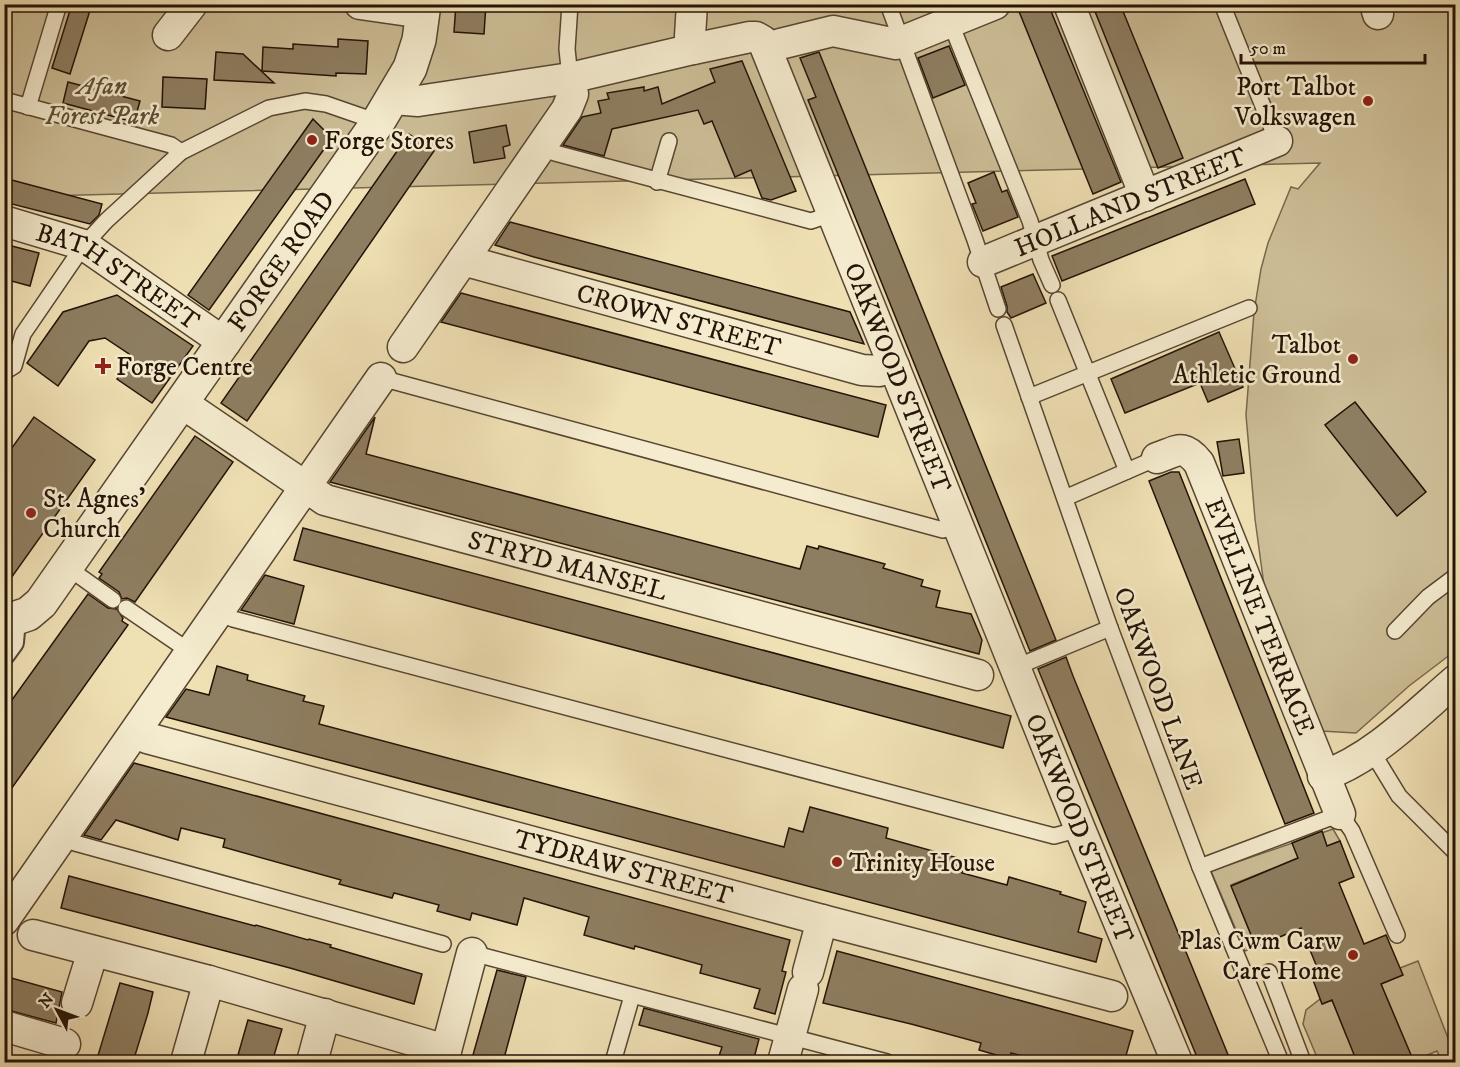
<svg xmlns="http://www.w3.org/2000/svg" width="1460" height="1067" viewBox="0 0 1460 1067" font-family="'IM FELL DW Pica',serif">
	<rect width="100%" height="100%" fill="#f0e1b5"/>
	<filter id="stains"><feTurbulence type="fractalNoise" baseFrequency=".00333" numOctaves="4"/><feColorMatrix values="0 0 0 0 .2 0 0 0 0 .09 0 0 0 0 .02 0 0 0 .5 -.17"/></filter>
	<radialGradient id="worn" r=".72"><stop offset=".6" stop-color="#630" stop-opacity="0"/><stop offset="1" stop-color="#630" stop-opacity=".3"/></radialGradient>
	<g fill="#cdbe97" stroke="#78684f" stroke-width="1.5">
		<polygon points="4,5 1455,5 1455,651 1409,686 1356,733 1321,731 1266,600 1255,519 1246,415 1254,312 1261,269 1268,243 1291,187 1298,189 1320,163 5,197"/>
		<polygon points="1333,829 1340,841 1231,885 1256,947 1245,951 1211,871"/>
		<polygon points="1418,961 1455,1056 1455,1062 1442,1062 1437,1051 1413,1061 1381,984 1402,975 1400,968"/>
		<polygon points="1320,999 1323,1004 1332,1000 1347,1037 1355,1034 1367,1062 1344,1062 1342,1057 1328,1062 1319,1062 1303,1024 1306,1010"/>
	</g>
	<g fill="#8e7e61" stroke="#241307" stroke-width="1.5">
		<polygon points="72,4 92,4 70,74 52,68"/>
		<polygon points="456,4 486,4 484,34 454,32"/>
		<polygon points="1016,4 1048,4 1121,182 1093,194"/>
		<polygon points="1092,4 1120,4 1183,158 1158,168"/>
		<polygon points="338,39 368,41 366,74 336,73 336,76 262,71 263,47 293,49 293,44 338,47"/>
		<polygon points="949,46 965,85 933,98 918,58"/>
		<polygon points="216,52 243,54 274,83 214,80"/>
		<polygon points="819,52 1056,640 1030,651 808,100 816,97 800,58"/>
		<polygon points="742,61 796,191 771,200 762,198 751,170 735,177 712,121 704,124 698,110 612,129 604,156 563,145 582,117 601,113 598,101 609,99 607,93 644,87 644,91 658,87 662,104 715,82 710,69"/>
		<polygon points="163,77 207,79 205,109 162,107"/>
		<polygon points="68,82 140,101 134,122 63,103"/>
		<polygon points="313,119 332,138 209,310 188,295"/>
		<polygon points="506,125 510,145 503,147 505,158 474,163 469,132"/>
		<polygon points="409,134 434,151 247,421 221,403"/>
		<polygon points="994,172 1002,192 1007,190 1018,217 983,231 972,204 976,203 968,183"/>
		<polygon points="4,178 102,204 99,215 90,224 4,202"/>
		<polygon points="1245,179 1255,204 1062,281 1052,256"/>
		<polygon points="510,222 850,312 864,344 534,257 495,245"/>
		<polygon points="4,244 39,253 30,286 4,279"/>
		<polygon points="1033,274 1046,303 1011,318 1007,312 1007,306 1001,287"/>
		<polygon points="461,293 886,405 878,437 441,322"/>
		<polygon points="117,295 193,346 152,403 117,379 132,356 105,338 89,341 58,386 27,363 63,312"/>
		<polygon points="1219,332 1243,387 1208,402 1200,383 1125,413 1111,379"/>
		<polygon points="1355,402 1426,492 1397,516 1325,425"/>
		<polygon points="34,417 95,460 4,588 4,459"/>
		<polygon points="375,417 366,454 800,569 807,546 818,549 819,546 885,564 883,568 923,580 921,586 940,591 936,607 971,614 982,640 979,654 330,482"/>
		<polygon points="195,436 233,462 135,602 127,598 122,599 119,592 99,578 102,574 99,572"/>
		<polygon points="1239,439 1244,473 1223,476 1217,442"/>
		<polygon points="1171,472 1179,472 1314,813 1285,824 1149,481"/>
		<polygon points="303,528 1011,716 1003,748 294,560"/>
		<polygon points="265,575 304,586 294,624 241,610"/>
		<polygon points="88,594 108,608 117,609 123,618 122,621 128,625 4,799 4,711"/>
		<polygon points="1066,657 1073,676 1231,1062 1199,1062 1038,669"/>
		<polygon points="217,666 248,675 247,680 305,696 303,701 324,706 319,724 784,847 789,828 803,832 810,807 888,828 886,838 965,860 962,873 1007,885 1009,877 1061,892 1060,894 1086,902 1078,932 1102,939 1096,962 166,717 186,689 209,695"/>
		<polygon points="134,763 790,940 782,971 786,972 775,1014 754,1008 760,989 700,973 702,965 635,946 634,949 584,935 589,917 524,898 517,925 472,913 470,920 437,911 439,905 394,893 392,898 339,884 341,880 223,847 225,839 181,828 178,840 116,820 101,840 84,835"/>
		<polygon points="1322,831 1327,846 1340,841 1354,877 1339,883 1364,944 1386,935 1403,975 1381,984 1414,1062 1357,1062 1332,1000 1322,1004 1313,980 1321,977 1301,928 1256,947 1231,886 1298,858 1292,843"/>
		<polygon points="69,876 255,926 256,925 308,940 309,939 331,945 330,947 422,974 414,1004 290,968 61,908"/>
		<polygon points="837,951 1133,1031 1125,1059 1123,1058 1122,1062 1046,1062 1011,1053 1010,1059 979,1050 981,1043 911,1024 823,1003"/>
		<polygon points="497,970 526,977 503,1062 471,1062"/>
		<polygon points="4,976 62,992 56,1023 4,1009"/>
		<polygon points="120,983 153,992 148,1013 133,1062 96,1062"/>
		<polygon points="644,1008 759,1039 753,1062 717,1062 722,1047 639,1025"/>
		<polygon points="248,1020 282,1029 272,1062 236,1062"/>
	</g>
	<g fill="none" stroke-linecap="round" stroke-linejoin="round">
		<defs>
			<g id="service">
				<polyline points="570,4 567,49 570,78"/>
				<polyline points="888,4 975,240 998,309"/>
				<polyline points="943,4 1030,221 1041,260 1052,285"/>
				<polyline points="1222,4 1277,141"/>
				<polyline points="4,100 171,145 181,152"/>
				<polyline points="28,107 59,4"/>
				<polyline points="542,145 555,153 811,221 831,214"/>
				<polyline points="657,182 669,141"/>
				<polyline points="1058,300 1127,471"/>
				<polyline points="1004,325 1110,628 1200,867 1281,1062"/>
				<polyline points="4,372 14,366 23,334 84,245 106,221 181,152 269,108 305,101 326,104 378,122"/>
				<polyline points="381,378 943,530 957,525"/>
				<polyline points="1029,397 1249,308"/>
				<polyline points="1065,498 1157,458"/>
				<polyline points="67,567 113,600"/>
				<polyline points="126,608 189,651"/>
				<polyline points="216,612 233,619 1054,836 1080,829"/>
				<polyline points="1395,631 1428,597 1456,576"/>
				<polyline points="1016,667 1110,628"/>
				<polyline points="1371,750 1399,796 1456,853"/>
				<polyline points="63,835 75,843 443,944"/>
				<polyline points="1200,867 1340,814 1352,831 1397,935"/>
				<polyline points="472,953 887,1062"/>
				<polyline points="1269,972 1303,1062"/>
				<polyline points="613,1062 632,996"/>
			</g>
			<polyline id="pedestrian" points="4,653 12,642 14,620"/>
			<g id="minor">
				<polyline points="360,4 423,13"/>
				<polyline points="692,4 690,36 693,49"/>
				<polyline points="1069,4 1145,196"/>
				<polyline points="1375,4 1378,14"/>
				<polyline points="168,35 192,4"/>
				<polyline points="767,50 780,44 833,31 896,44 995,4"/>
				<path id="s1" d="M 393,99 L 418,101 L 570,78 L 693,49 L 750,37 L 756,37 L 763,41 L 1080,829 L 1177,1062"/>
				<path id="s2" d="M 4,221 L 84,245 L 225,343"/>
				<path id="s3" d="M 463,260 L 862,370 L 879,371 L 894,366"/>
				<path id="s4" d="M 983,262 L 1277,141"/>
				<polyline points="403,347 567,109 573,94 570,78"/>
				<path id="s5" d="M 182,403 L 325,500 L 978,675"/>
				<path id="s6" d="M 1157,458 C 1178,451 1183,443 1199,463 L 1340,814"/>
				<path id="s7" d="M 137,731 L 147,738 L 822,920 L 1112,996"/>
				<path d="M 1323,776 C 1374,758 1415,715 1456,680"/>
				<path d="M 4,920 C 130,739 255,559 381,378"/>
				<polyline points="33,935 209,981 446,1050"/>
				<polyline points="808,972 822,920"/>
				<polyline points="77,1003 93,951"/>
				<polyline points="4,1026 65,1044"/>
				<polyline points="186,1062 209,981"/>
				<polyline points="312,1062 325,1014"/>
				<polyline points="443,1062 472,953"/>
				<polyline points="783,1062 803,989"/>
			</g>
			<g id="tertiary">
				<path id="s8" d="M 4,622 L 28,614 L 41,603 L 378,122 L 410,68 L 419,40 L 424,4"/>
			</g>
		</defs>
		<use href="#service" stroke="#574632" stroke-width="18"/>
		<use href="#pedestrian" stroke="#574632" stroke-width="26"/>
		<use href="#minor" stroke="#574632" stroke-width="33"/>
		<use href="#tertiary" stroke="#574632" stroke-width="36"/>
		<use href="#service" stroke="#f5eccf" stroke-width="15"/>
		<use href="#pedestrian" stroke="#f5eccf" stroke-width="22"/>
		<use href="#minor" stroke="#f5eccf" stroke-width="30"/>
		<use href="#tertiary" stroke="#f5eccf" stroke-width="33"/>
	</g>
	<g fill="#8f2418" stroke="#f5eccf" stroke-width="2">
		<circle cx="1368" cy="101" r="6"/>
		<circle cx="312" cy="140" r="6"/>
		<circle cx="1353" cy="359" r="6"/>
		<path d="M100 357h6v6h6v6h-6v6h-6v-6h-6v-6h6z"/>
		<circle cx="31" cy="513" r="6"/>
		<circle cx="837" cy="862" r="6"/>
		<circle cx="1353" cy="955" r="6"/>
	</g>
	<g text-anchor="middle" stroke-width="5" stroke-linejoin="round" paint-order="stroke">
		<g font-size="26" font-style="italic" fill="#5f4f39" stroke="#f5eccf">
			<text x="102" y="94">Afan<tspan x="102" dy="30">Forest Park</tspan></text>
		</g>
		<g font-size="26" fill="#241307" stroke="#f5eccf" text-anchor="start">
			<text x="1356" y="95" text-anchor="end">Port Talbot<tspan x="1356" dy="30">Volkswagen</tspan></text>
			<text x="324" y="149">Forge Stores</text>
			<text x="1341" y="353" text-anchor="end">Talbot<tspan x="1341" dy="30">Athletic Ground</tspan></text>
			<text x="116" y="375">Forge Centre</text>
			<text x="43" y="507">St. Agnes'<tspan x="43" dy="30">Church</tspan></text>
			<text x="849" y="871">Trinity House</text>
			<text x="1341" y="949" text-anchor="end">Plas Cwm Carw<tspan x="1341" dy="30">Care Home</tspan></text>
		</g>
		<g font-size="26" fill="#241307" stroke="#f5eccf">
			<text dy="9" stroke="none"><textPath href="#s4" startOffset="159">HOLLAND STREET</textPath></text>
			<text dy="9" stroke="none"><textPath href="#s8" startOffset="460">FORGE ROAD</textPath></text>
			<text dy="9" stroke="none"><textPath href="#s2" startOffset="128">BATH STREET</textPath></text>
			<text dy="9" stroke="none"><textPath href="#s3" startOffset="224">CROWN STREET</textPath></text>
			<text dy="9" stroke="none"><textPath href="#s1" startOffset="740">OAKWOOD STREET</textPath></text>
			<text dy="9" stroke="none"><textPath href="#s5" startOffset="424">STRYD MANSEL</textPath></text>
			<text dy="9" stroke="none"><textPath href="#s6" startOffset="213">EVELINE TERRACE</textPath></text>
			<text transform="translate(1159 688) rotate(70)" y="9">OAKWOOD LANE</text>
			<text dy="9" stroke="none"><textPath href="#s1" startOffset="1226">OAKWOOD STREET</textPath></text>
			<text dy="9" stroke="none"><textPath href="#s7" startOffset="506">TYDRAW STREET</textPath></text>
		</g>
	</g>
	<rect width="1460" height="1067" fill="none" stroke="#f0e1b5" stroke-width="24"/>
	<rect x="6" y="6" width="1448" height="1055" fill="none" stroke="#241307" stroke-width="3"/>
	<rect x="12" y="12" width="1436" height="1043" fill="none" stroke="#241307" stroke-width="1.5"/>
	<g transform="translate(57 1010) rotate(311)" stroke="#f5eccf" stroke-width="4.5" paint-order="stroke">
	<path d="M0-4.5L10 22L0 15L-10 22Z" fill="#241307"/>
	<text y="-9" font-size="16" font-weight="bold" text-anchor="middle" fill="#241307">N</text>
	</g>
	<path d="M1241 54v9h184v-9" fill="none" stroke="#241307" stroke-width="3"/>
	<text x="1250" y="54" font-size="18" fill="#241307" stroke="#f5eccf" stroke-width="4.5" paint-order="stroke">50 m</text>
	<rect width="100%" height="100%" filter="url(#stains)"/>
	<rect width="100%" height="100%" fill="url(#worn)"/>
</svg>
